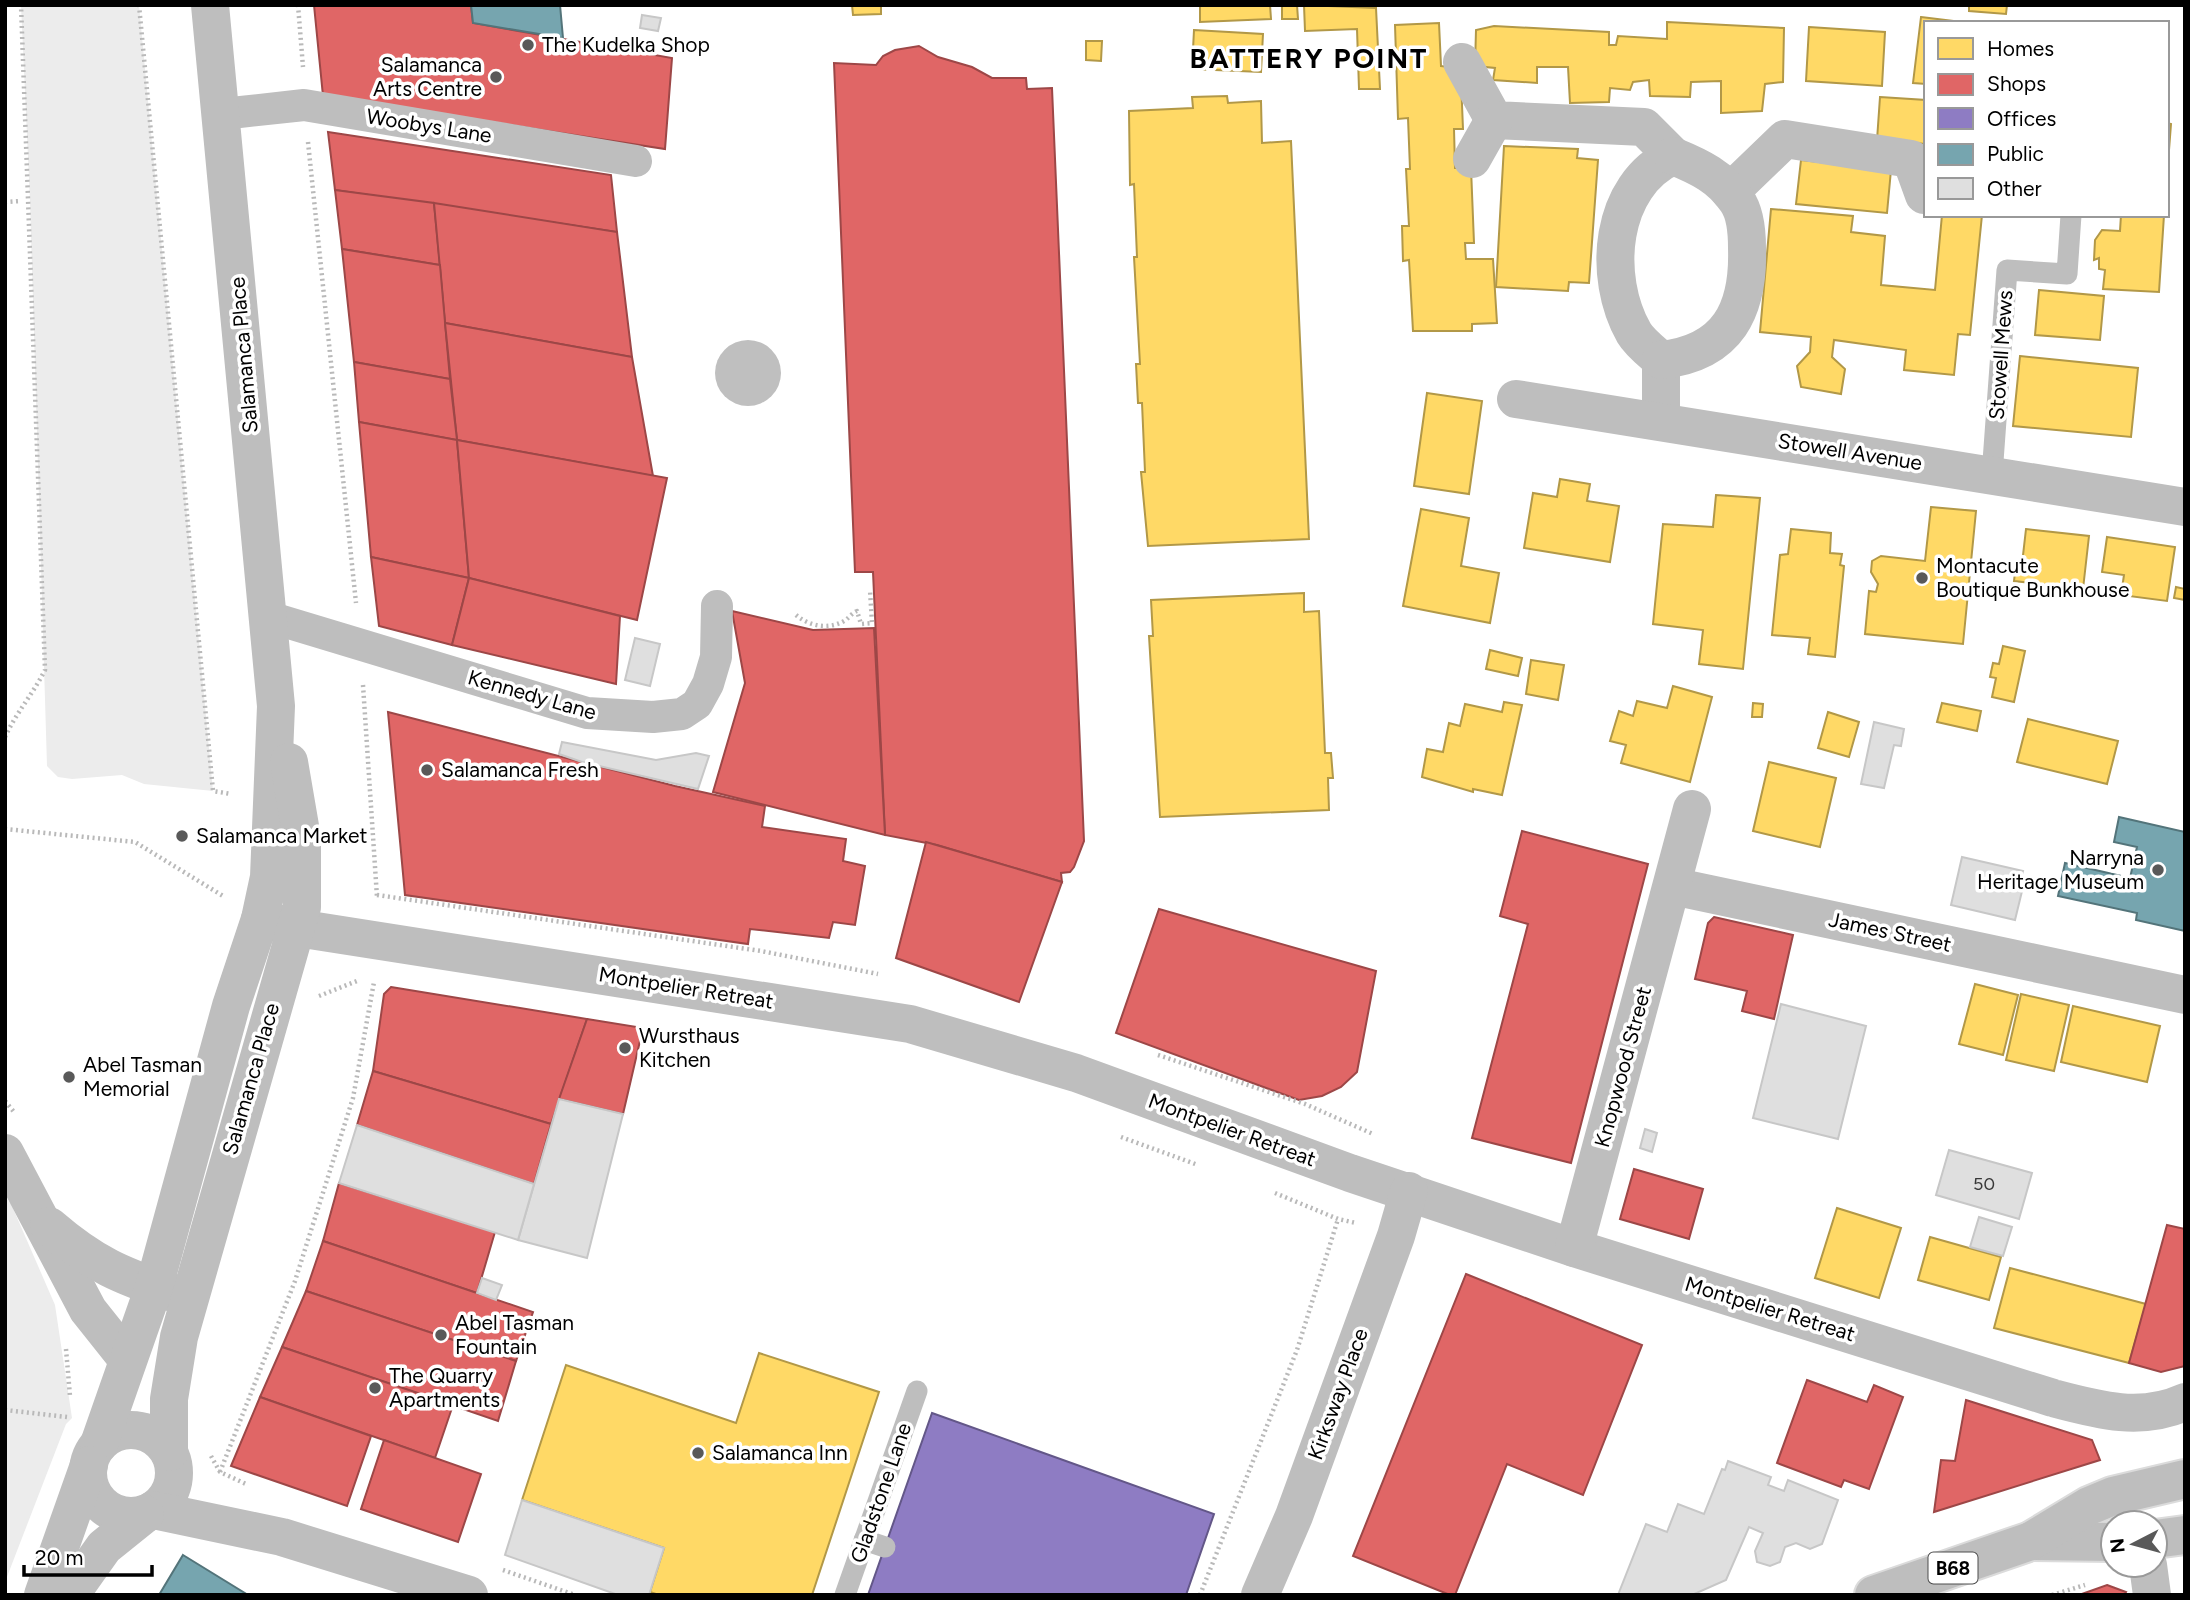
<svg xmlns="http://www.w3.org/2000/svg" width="2190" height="1600" viewBox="0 0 2190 1600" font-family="Figtree,sans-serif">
	<rect width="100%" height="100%" fill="#fff"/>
	<g fill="#ececec">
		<polygon points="21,5 139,5 213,791 144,784 122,775 72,779 58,777 47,766 30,201"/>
		<polygon points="5,1196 12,1206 55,1305 72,1418 66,1424 5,1582"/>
	</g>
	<circle fill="#bfbfbf" cx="748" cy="373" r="33"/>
	<g fill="#ffd966" stroke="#b29847" stroke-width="2">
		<polygon points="852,5 881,5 881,14 853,15"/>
		<polygon points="1200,5 1270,5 1271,19 1200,22"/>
		<polygon points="1282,5 1297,5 1298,19 1282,19"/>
		<polygon points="1304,5 1376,8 1380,89 1359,89 1357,29 1305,31"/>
		<polygon points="1969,5 2007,5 2006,14 1969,11"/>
		<polygon points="1921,17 1970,23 1926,23 1926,84 1913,83"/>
		<polygon points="1667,22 1784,28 1783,82 1765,84 1762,111 1721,113 1721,81 1691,82 1690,97 1650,96 1649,80 1633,82 1630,90 1610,88 1609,102 1570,103 1568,67 1537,67 1537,83 1493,80 1495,68 1475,66 1476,30 1494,26 1609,32 1609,45 1616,45 1618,36 1667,39"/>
		<polygon points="1439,23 1441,66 1451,67 1461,80 1463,129 1454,129 1455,168 1471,168 1474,243 1465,243 1466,259 1493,259 1497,323 1472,324 1472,331 1413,331 1409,260 1403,261 1402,226 1409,226 1406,169 1410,169 1408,118 1398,119 1395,25"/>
		<polygon points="1809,27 1885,32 1882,86 1806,81"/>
		<polygon points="1194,30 1263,34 1261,72 1192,69"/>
		<polygon points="1086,41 1102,41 1101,61 1086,60"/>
		<polygon points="1227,96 1228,103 1261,101 1262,143 1291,141 1309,539 1148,546 1141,472 1145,472 1142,403 1138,403 1136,364 1140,364 1134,257 1137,257 1134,184 1130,185 1129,111 1193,108 1192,97"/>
		<polygon points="1880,97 1926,100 1926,144 1877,140"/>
		<polygon points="2167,123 2171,124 2167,176"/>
		<polygon points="1504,146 1578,149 1577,158 1598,160 1589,283 1569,282 1568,291 1496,287"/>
		<polygon points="1801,160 1891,170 1887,213 1796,204"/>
		<polygon points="1771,209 1853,216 1851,232 1885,236 1881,285 1935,290 1942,215 1982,215 1970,335 1958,334 1954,375 1904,370 1906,350 1834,340 1832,357 1845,369 1841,394 1801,387 1797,366 1810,352 1811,337 1760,332"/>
		<polygon points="2121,215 2164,215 2159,292 2103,289 2105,270 2099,269 2099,258 2094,260 2095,240 2102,230 2120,231"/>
		<polygon points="2039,290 2104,296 2100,340 2035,335"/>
		<polygon points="2020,356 2138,368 2131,437 2013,426"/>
		<polygon points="1427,393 1482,401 1469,494 1414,486"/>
		<polygon points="1560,479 1590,484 1587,501 1619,506 1610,562 1524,548 1533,493 1557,497"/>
		<polygon points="1716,495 1760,498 1743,669 1699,664 1703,630 1653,624 1663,524 1713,527"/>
		<polygon points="1931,507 1976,511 1963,644 1865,634 1869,591 1876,592 1878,584 1871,572 1872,561 1881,556 1925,561"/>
		<polygon points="1421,509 1469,518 1461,566 1499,573 1490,623 1403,606"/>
		<polygon points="1791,529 1831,533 1830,553 1842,554 1840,565 1844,566 1835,657 1808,654 1810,638 1772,635 1780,555 1788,554"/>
		<polygon points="2026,529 2089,536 2083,589 2014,581 2016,564 2022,564"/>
		<polygon points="2107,537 2175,547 2167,601 2121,595 2124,575 2102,572"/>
		<polygon points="2176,587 2185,589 2185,600 2174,598"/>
		<polygon points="1304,593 1304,612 1319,611 1325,753 1331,753 1333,778 1328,778 1329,810 1160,817 1149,636 1153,636 1151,600"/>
		<polygon points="2003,646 2025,651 2014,702 1992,697 1996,678 1990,677 1993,663 1999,664"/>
		<polygon points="1490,650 1522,658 1518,676 1486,669"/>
		<polygon points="1531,660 1564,665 1558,700 1526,694"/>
		<polygon points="1673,686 1712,697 1690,782 1621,763 1626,745 1610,741 1619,711 1633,716 1637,701 1667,708"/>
		<polygon points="1504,702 1522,705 1502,795 1473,789 1473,792 1422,777 1427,749 1443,752 1449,723 1460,726 1465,704 1502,712"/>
		<polygon points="1753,703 1763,704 1762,717 1752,717"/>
		<polygon points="1942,703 1981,711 1977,731 1937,722"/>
		<polygon points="1828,712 1859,722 1849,757 1818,748"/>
		<polygon points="2028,719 2118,741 2107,784 2017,762"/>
		<polygon points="1769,762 1836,778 1820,847 1753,831"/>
		<polygon points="1975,984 2018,995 2003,1055 1959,1044"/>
		<polygon points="2021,994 2069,1005 2054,1071 2006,1060"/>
		<polygon points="2073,1006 2160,1026 2147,1082 2061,1062"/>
		<polygon points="1837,1208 1901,1228 1879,1298 1815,1278"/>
		<polygon points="1930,1237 2001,1257 1989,1300 1918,1280"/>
		<polygon points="2010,1268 2146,1304 2129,1363 1994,1328"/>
		<polygon points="759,1353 879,1392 812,1595 659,1595 650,1592 664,1548 522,1500 566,1365 736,1423"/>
	</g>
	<g fill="#e06666" stroke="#9d4747" stroke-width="2">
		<polygon points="314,5 471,5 473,23 672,58 665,149 323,96"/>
		<polygon points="919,46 938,57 972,67 992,78 1026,78 1027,89 1052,88 1084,841 1074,867 1070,872 1061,873 1062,882 937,845 885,835 873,572 855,572 834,63 876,65 883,56 895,50"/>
		<polygon points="328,132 611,175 617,232 335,190"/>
		<polygon points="335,190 434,203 440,265 342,249"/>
		<polygon points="434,203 617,232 632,357 445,323"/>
		<polygon points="342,249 440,265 450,379 354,362"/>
		<polygon points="445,323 632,357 653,476 457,440"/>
		<polygon points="354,362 450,379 457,440 359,422"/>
		<polygon points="359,422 457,440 469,578 371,557"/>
		<polygon points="457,440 667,478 637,620 469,578"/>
		<polygon points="371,557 469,578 452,645 379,626"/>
		<polygon points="469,578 620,616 616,684 452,645"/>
		<polygon points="732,611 813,630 874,628 885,835 713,792 745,683"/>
		<polygon points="388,712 675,786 765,806 762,827 846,839 843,861 865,866 855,925 833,922 829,938 750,929 748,944 405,895"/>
		<polygon points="1522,831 1648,864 1571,1163 1472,1138 1528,924 1500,916"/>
		<polygon points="926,842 1062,882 1019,1002 896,958"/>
		<polygon points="1159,909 1376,971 1357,1072 1341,1087 1322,1096 1299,1100 1116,1033"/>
		<polygon points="1714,917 1793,935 1774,1019 1742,1011 1747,991 1695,979 1708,923"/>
		<polygon points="391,987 587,1019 551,1124 373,1071 384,994"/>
		<polygon points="587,1019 643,1028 623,1114 559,1099"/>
		<polygon points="373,1071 551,1124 534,1184 357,1125"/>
		<polygon points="1634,1169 1703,1189 1689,1239 1620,1219"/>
		<polygon points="339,1183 495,1232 477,1293 323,1241"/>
		<polygon points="2167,1225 2185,1229 2185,1366 2161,1372 2129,1363"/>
		<polygon points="323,1241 533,1312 516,1361 306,1291"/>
		<polygon points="1466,1274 1642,1345 1583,1495 1507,1464 1455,1595 1450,1595 1353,1556"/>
		<polygon points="306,1291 516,1361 498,1421 282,1347"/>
		<polygon points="282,1347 453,1405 435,1458 260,1397"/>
		<polygon points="1807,1380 1867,1402 1874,1385 1903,1397 1869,1489 1844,1480 1841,1487 1777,1463"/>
		<polygon points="260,1397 371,1436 347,1506 231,1466"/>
		<polygon points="1966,1400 2092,1440 2100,1460 1934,1512 1941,1460 1955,1461"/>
		<polygon points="384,1440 481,1474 458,1542 361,1509"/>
		<polygon points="2107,1585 2126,1592 2124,1595 2079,1595"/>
	</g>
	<polygon fill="#8e7cc3" stroke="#635788" stroke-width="2" points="932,1413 1214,1514 1186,1595 868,1595"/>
	<g fill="#76a5af" stroke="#53747a" stroke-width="2">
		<polygon points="471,5 560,5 563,38 473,23"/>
		<polygon points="2119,817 2185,832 2185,931 2136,920 2137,913 2058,896 2065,863 2130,878 2137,847 2114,842"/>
		<polygon points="183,1555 248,1595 159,1595"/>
	</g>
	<g fill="#dfdfdf" stroke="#c7c7c7" stroke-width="2">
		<polygon points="642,15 661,18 658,31 640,28"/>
		<polygon points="635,638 660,644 650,686 625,680"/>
		<polygon points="1874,722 1904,729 1901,746 1894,745 1884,788 1861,784"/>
		<polygon points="562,742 656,760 696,753 709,756 698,789 582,762 559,754"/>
		<polygon points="1962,857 2023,871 2020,882 2024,883 2015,920 1951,905"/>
		<polygon points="1781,1004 1866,1026 1838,1139 1753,1118"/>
		<polygon points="559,1099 623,1114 587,1258 518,1240"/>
		<polygon points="357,1125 534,1184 518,1240 339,1183"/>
		<polygon points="1645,1129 1657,1133 1652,1152 1640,1148"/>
		<polygon points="1949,1150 2032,1173 2019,1219 1936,1195"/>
		<polygon points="1979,1217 2012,1227 2003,1256 1970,1247"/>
		<polygon points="482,1278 502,1285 496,1300 477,1293"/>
		<polygon points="1728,1461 1771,1477 1768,1485 1784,1491 1788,1480 1838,1500 1822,1544 1810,1549 1796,1543 1785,1547 1780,1562 1770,1566 1757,1562 1755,1551 1763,1533 1749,1527 1726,1580 1692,1595 1618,1595 1646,1524 1667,1532 1678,1504 1704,1514 1722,1469 1725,1470"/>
		<polygon points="522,1500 664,1548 649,1595 618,1595 505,1555"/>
	</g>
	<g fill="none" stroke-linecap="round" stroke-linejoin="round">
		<defs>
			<g id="primary">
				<polyline points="2155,1539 2185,1535"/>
				<polyline points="2031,1541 2113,1542"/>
				<polyline points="1874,1595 2031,1541 2089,1506 2113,1496 2185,1479"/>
			</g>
		</defs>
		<use href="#primary" stroke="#dbdbdb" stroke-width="42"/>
		<g stroke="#b9b9b9" stroke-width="4.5" stroke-dasharray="2 3.5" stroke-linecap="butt">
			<polyline points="139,5 213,791 231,794"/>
			<polyline points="298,5 303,67"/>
			<polyline points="308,142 356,603"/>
			<polyline points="5,202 21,201"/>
			<path d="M 796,615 C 809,626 828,630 844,621 C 849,618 852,613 857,611 L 861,624 L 872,623 L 870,590"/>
			<polyline points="363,685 377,897"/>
			<path d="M 5,737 C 16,713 33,694 45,670 L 21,5"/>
			<polyline points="5,829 135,842 223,896"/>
			<polyline points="377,895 761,951 878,974"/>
			<polyline points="319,996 357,981"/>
			<polyline points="1158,1055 1305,1104 1373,1134"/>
			<polyline points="5,1101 14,1112"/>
			<polyline points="1121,1137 1198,1165"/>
			<polyline points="1275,1193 1338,1219 1356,1223"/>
			<polyline points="66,1349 70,1396"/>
			<polyline points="5,1410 67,1417"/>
			<polyline points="211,1456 220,1472 246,1484"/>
			<polyline points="220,1472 295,1281 353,1098 374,982"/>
			<polyline points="503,1570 575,1595"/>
			<polyline points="1200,1595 1297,1350 1338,1219"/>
			<polyline points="2052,1595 2085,1585"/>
		</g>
		<g stroke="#bebebe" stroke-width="21">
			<polyline points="1992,475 2007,270 2067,274 2071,215"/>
			<polyline points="864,1540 885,1547"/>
			<polyline points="845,1595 917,1391"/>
		</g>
		<g stroke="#bebebe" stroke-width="32">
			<polyline points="222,114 304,105 636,161"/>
			<polyline points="269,617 587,713 653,717 682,714 697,704 708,684 716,657 717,606"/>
		</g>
		<g stroke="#bebebe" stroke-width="38">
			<path d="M 1462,62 L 1494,120 L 1644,127 L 1673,156 C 1609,185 1602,277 1634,333 C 1640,343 1652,352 1661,360 L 1661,421"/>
			<polyline points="1472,159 1494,120"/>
			<polyline points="1730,192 1785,139 1911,159 1924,195"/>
			<path d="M 1661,360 C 1728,353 1749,310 1747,248 C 1747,234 1746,214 1737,201 C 1721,177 1700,167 1673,156"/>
			<polyline points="1516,399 2185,507"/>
			<polyline points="1672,886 2185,995"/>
			<path d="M 260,919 L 297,928 L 910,1024 L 1076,1073 L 1350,1173 L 1574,1248 L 2053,1398 C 2098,1410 2141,1422 2185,1402"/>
			<polyline points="5,1153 88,1310 127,1359"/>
			<path d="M 49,1226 C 93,1264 121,1276 176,1294"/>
			<polyline points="1574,1248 1692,809"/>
			<circle cx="131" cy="1473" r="43"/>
			<polyline points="99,1444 154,1287 231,1006 260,919 269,877 276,706 210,5"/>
			<polyline points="169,1452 169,1399 179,1337 302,907 302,838 289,762"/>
			<polyline points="153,1510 282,1537 469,1595"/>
			<polyline points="2148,1565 2152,1595"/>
			<polyline points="43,1595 89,1465"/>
			<polyline points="70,1595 104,1547 145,1514"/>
			<polyline points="1260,1595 1294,1516 1396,1236 1409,1191"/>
		</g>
		<use href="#primary" stroke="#bebebe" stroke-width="38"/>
	</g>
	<g fill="#595959" stroke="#fff" stroke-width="2.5">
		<circle cx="528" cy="45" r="7"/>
		<circle cx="496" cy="77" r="7"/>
		<circle cx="1922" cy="578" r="7"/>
		<circle cx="427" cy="770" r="7"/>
		<circle cx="182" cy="836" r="7"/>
		<circle cx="2158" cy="870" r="7"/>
		<circle cx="625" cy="1048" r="7"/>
		<circle cx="69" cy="1077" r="7"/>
		<circle cx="441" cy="1335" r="7"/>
		<circle cx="375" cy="1388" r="7"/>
		<circle cx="698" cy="1453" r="7"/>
	</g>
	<g text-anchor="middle" stroke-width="7" stroke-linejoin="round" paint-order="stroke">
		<g font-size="18" fill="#383838">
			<text x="1984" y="1190">50</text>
		</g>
		<rect fill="#fff" stroke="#4c4c4c" stroke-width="2" x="1928.5" y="1552.5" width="49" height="31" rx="5"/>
		<g font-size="19" font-weight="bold" fill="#000">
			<text x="1953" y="1575">B68</text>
		</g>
		<g font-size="21" fill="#000" stroke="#fff" text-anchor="start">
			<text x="542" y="52">The Kudelka Shop</text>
			<text x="482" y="72" text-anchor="end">Salamanca<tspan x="482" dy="24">Arts Centre</tspan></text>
			<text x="1936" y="573">Montacute<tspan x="1936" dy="24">Boutique Bunkhouse</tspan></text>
			<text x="441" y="777">Salamanca Fresh</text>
			<text x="196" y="843">Salamanca Market</text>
			<text x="2144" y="865" text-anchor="end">Narryna<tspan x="2144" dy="24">Heritage Museum</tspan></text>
			<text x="639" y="1043">Wursthaus<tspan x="639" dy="24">Kitchen</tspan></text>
			<text x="83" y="1072">Abel Tasman<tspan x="83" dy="24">Memorial</tspan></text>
			<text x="455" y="1330">Abel Tasman<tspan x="455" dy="24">Fountain</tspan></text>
			<text x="389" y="1383">The Quarry<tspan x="389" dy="24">Apartments</tspan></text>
			<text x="712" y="1460">Salamanca Inn</text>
		</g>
		<g font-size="21" fill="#000" stroke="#fff">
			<text transform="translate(429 126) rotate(9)" y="7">Woobys Lane</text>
			<text transform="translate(244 355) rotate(-95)" y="7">Salamanca Place</text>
			<text transform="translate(2001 355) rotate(-86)" y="7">Stowell Mews</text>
			<text transform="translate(1850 452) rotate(9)" y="7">Stowell Avenue</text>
			<text transform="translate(532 695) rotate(16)" y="7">Kennedy Lane</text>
			<text transform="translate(1890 932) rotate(12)" y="7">James Street</text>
			<text transform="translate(686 988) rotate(9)" y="7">Montpelier Retreat</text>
			<text transform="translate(1623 1067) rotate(-75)" y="7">Knopwood Street</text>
			<text transform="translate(251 1079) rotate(-74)" y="7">Salamanca Place</text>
			<text transform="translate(1232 1130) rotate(20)" y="7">Montpelier Retreat</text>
			<text transform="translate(1770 1309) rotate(17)" y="7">Montpelier Retreat</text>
			<text transform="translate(1338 1394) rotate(-70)" y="7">Kirksway Place</text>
			<text transform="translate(881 1493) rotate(-71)" y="7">Gladstone Lane</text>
		</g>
		<g font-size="28" font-weight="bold" letter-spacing="2" fill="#000" stroke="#fff">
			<text x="1309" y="68">BATTERY POINT</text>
		</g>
	</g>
	<rect width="2190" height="1600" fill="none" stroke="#000000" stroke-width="14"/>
	<rect x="1924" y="21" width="245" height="196" fill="#ffffff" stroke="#999999" stroke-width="2"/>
	<rect x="1938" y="38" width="35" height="21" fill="#ffd966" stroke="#999999" stroke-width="2"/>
	<text x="1987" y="56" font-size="21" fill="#000000">Homes</text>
	<rect x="1938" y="74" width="35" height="21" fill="#e06666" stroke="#999999" stroke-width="2"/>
	<text x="1987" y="91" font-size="21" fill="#000000">Shops</text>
	<rect x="1938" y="108" width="35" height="21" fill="#8e7cc3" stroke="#999999" stroke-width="2"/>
	<text x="1987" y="126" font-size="21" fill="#000000">Offices</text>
	<rect x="1938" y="144" width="35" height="21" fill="#76a5af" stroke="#999999" stroke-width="2"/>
	<text x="1987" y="161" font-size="21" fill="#000000">Public</text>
	<rect x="1938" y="178" width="35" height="21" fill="#dfdfdf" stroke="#999999" stroke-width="2"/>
	<text x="1987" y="196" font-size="21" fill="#000000">Other</text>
	<g transform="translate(2134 1544) rotate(264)"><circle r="33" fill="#ffffff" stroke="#999999" stroke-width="2"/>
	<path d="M0-5L12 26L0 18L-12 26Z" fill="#595959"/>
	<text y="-10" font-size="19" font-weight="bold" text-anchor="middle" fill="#000000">N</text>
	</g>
	<path d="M24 1565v10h128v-10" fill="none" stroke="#000000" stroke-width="3.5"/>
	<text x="35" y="1565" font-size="21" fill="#000000" stroke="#ffffff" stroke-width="5" paint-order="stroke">20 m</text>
</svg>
